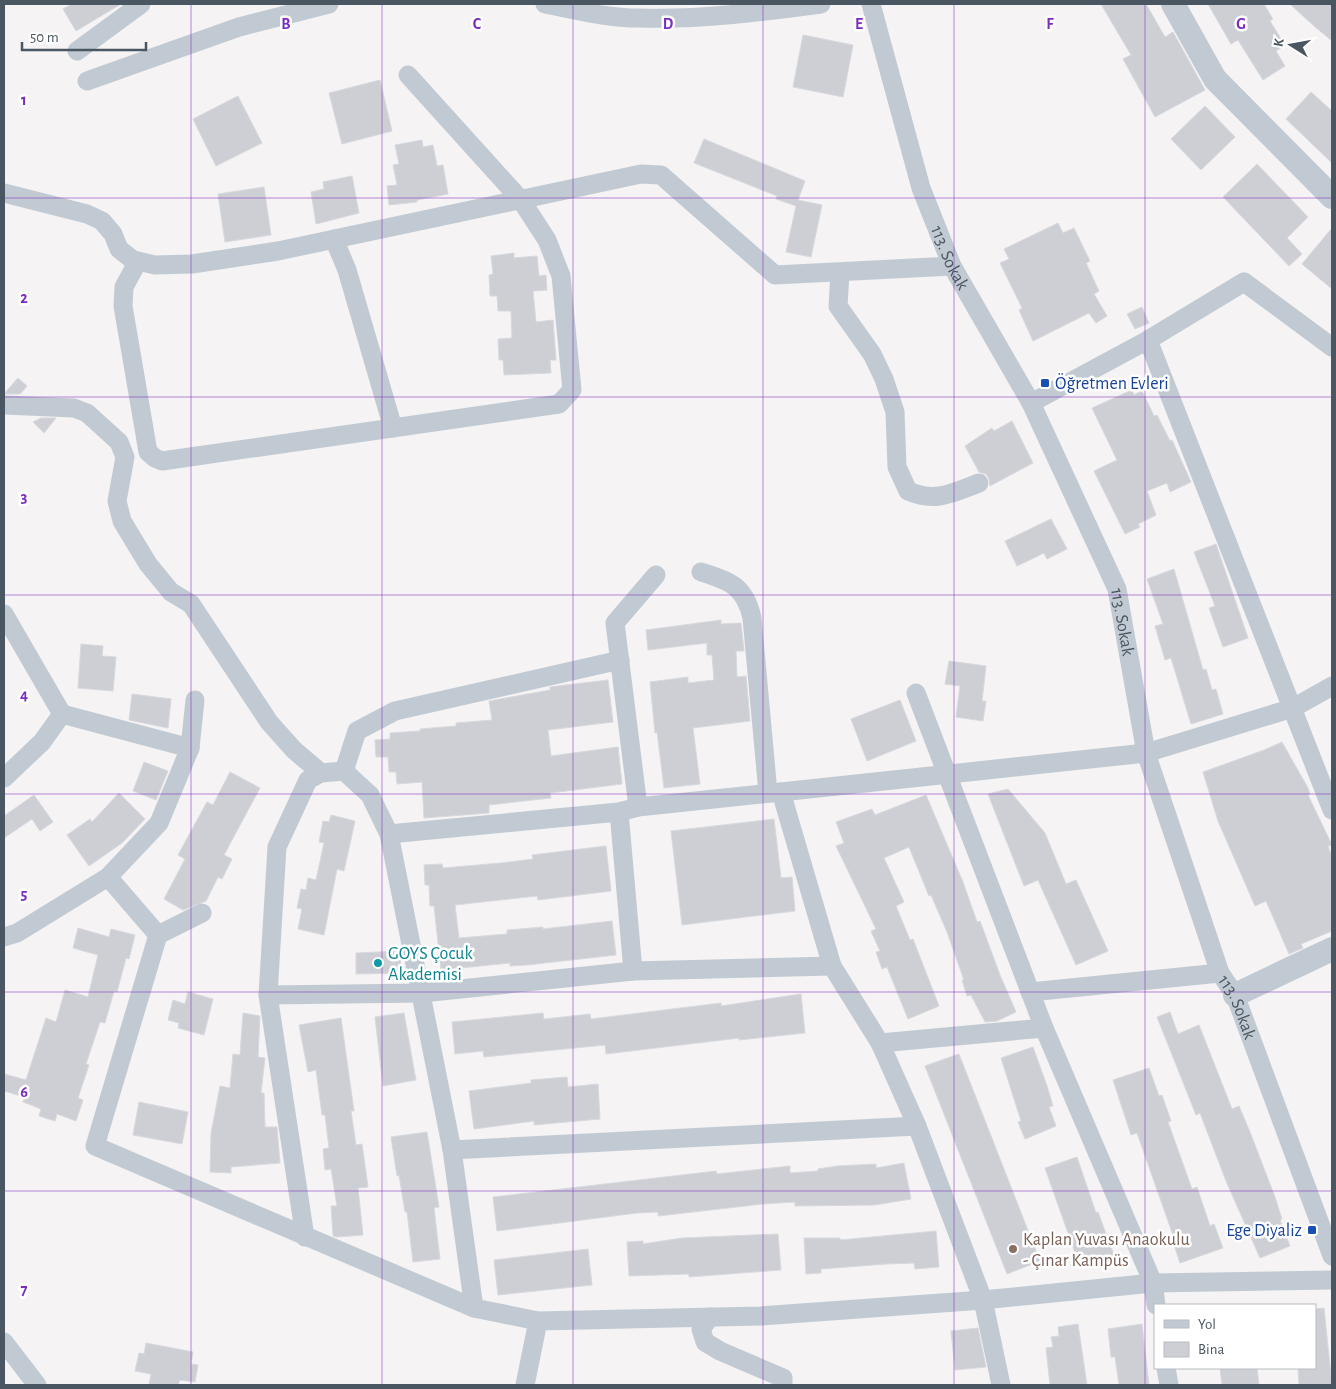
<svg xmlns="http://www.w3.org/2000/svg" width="1336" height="1389" viewBox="0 0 1336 1389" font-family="'Alegreya Sans',sans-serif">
	<rect width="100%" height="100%" fill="#f5f3f3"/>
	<g fill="#cdcfd5" stroke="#d7d9de">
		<polygon points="72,4 121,4 76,31 63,9"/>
		<polygon points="1101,4 1146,4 1165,37 1173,32 1205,90 1155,117 1123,59 1131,55"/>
		<polygon points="1208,4 1264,4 1273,19 1270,21 1285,45 1276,51 1285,66 1263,80 1238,40 1231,44"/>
		<polygon points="1290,4 1332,4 1332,41 1314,26"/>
		<polygon points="803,35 853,45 843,97 793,87"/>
		<polygon points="380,80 392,131 342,144 329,93"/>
		<polygon points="1311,92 1332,111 1332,163 1286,119"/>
		<polygon points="238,96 262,143 216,166 193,119"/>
		<polygon points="1205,106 1235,137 1201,170 1171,139"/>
		<polygon points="704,139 805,181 798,200 822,205 811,257 786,252 796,206 776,199 777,196 694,163"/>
		<polygon points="422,140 423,147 433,145 437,166 443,165 448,194 417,200 417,202 389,205 387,186 397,185 393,165 399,164 395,145"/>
		<polygon points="1257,164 1308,217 1287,238 1302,254 1289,266 1223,197"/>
		<polygon points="352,176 359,213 316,224 311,192 324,189 323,182"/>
		<polygon points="264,187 271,235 225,242 218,194"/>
		<polygon points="1058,223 1063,233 1074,228 1090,261 1086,263 1099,291 1094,294 1107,316 1096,323 1089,313 1033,341 1019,310 1022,308 1000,263 1009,259 1004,249"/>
		<polygon points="1332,228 1332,289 1302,264"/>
		<polygon points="514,253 514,258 537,256 539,276 546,275 547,290 533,291 536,322 553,320 556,360 550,360 551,373 504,375 503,360 499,360 498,339 512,338 511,311 498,311 497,296 490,296 489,275 493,274 491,256"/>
		<polygon points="1142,307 1149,323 1135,329 1127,314"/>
		<polygon points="18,378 27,386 20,394 4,394"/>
		<polygon points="1132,390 1134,395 1142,391 1154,416 1157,415 1170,441 1172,440 1191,482 1170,492 1167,483 1147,491 1156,515 1138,524 1140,527 1125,534 1094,471 1117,460 1092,408"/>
		<polygon points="41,418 56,418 44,433 33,422"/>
		<polygon points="1012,421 1033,463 990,486 989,479 986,474 979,472 965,446 992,428 994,431"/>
		<polygon points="1051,519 1067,549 1047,559 1044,553 1017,566 1005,541"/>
		<polygon points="1216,544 1248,638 1223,647 1209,608 1215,606 1194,552"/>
		<polygon points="1174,569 1203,670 1206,669 1212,690 1216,689 1223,714 1191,724 1171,658 1165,660 1155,626 1163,624 1147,579"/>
		<polygon points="721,620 721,624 741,623 744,651 736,651 737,677 746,676 750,721 693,728 700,784 664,788 657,732 655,733 650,682 688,677 688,683 714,680 712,655 707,655 707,643 648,650 646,630"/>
		<polygon points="81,644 103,646 102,656 116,657 113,691 78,688"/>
		<polygon points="949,661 986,666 982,701 986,701 983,721 956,717 960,686 945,684"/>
		<polygon points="608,680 613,722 548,730 551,756 618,747 622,784 550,793 551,798 489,805 489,813 424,818 422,782 397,784 396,772 389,772 388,757 376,757 375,740 390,739 390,733 420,731 420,729 456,726 456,723 492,720 489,701 550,690 550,687 558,686"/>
		<polygon points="132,694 171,699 168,728 129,720"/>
		<polygon points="900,700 916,741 867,761 851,719"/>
		<polygon points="1282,742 1308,788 1310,794 1308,795 1332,845 1328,846 1332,857 1332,931 1301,944 1303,948 1289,954 1266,901 1255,906 1218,821 1203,772 1264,750"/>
		<polygon points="144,762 168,771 156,800 133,791"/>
		<polygon points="230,772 260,788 224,855 232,859 222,879 218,877 206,901 183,910 164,899 185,859 178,855 207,802 213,805"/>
		<polygon points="1008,789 1045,833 1066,884 1076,880 1108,951 1076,965 1038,880 1024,886 988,794"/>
		<polygon points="119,793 145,819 122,843 89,866 67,835 90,819 92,822"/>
		<polygon points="34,795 53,822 40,831 32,819 4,838 4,816"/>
		<polygon points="926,795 963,882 977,922 980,921 1000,975 1016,1012 997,1021 985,1022 971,995 967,996 962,980 964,980 947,932 931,895 929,896 909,847 884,858 904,902 896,906 910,940 913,939 939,1006 908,1019 887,967 882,969 876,952 880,951 871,931 876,929 836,846 844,843 836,822 872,809 875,815"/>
		<polygon points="331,815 355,821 344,871 337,869 324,935 298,929 302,909 297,908 301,889 306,890 308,878 316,880 324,843 319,842 323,821 329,822"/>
		<polygon points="774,819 781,878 792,877 795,911 682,925 671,831"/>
		<polygon points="606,846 611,891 538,900 537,896 455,905 459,938 507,934 507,930 543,927 543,929 612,921 616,955 527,965 510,966 510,963 441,970 434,906 430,906 429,885 425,885 424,865 442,864 443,868 501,863 533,859 532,855"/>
		<polygon points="78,928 109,937 111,929 135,935 129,959 126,958 117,992 114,991 105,1023 100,1022 86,1064 89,1065 78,1098 83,1100 76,1121 57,1114 55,1121 39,1116 41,1109 23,1102 24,1097 4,1091 4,1074 26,1080 46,1018 56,1022 65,990 88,997 98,955 73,948"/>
		<polygon points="400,951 401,973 356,974 356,953"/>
		<polygon points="188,992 213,999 204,1035 178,1028 179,1023 168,1020 173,1000 185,1004"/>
		<polygon points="801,994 805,1033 739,1040 739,1038 606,1054 605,1045 484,1057 483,1051 455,1054 452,1022 543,1013 544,1019 590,1014 591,1019 721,1003 721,1006"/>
		<polygon points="1170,1012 1178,1034 1199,1025 1232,1109 1239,1106 1250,1132 1275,1197 1282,1219 1280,1220 1290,1246 1260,1258 1226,1181 1200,1113 1196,1115 1157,1017"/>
		<polygon points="243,1013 260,1016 258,1057 265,1058 261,1093 264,1093 265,1127 277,1127 280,1163 231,1167 231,1173 210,1172 211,1133 220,1086 230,1088 233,1054 240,1055"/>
		<polygon points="404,1013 416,1080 383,1086 375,1017"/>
		<polygon points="341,1018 354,1111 351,1111 356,1145 362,1144 368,1187 358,1188 363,1235 337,1237 333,1236 331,1206 337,1206 331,1169 325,1170 323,1149 329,1148 325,1115 322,1115 316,1070 308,1072 299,1025"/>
		<polygon points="1033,1047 1047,1086 1053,1106 1049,1107 1056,1126 1025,1139 1018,1122 1021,1121 1001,1058"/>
		<polygon points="959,1054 1040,1261 1007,1274 925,1066"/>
		<polygon points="1149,1068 1159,1096 1162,1095 1171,1121 1168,1122 1192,1189 1197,1187 1210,1226 1214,1224 1223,1248 1180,1263 1172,1239 1174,1238 1137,1133 1131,1135 1113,1080"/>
		<polygon points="567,1077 568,1087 598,1084 600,1119 534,1125 534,1121 474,1129 469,1091 531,1083 531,1080"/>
		<polygon points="139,1102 188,1112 182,1144 133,1135"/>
		<polygon points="427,1132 439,1207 434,1208 440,1259 413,1262 407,1212 405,1212 399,1175 397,1176 391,1137"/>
		<polygon points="1077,1157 1096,1213 1098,1212 1114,1255 1080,1267 1045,1168"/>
		<polygon points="904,1163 911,1199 875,1205 795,1206 795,1202 763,1204 658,1216 658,1212 637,1213 497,1231 493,1197 716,1171 717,1174 790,1166 790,1173 818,1171 818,1169 837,1166 876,1164 876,1168"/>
		<polygon points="936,1231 939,1267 915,1269 914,1263 886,1264 821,1269 821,1273 806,1274 804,1238 840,1238 840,1240"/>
		<polygon points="778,1234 781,1270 689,1277 689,1274 629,1276 627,1242 643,1241 643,1244 682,1238"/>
		<polygon points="588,1249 592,1285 498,1295 494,1260"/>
		<polygon points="1324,1308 1332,1385 1299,1385 1298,1368 1315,1368 1315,1309"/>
		<polygon points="1078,1324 1087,1385 1050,1385 1046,1348 1053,1347 1051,1337 1059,1336 1058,1327"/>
		<polygon points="1142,1324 1149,1385 1119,1385 1115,1357 1111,1357 1108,1329"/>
		<polygon points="978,1328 986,1367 955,1370 951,1331"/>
		<polygon points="146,1343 193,1352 191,1364 198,1365 195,1382 180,1380 178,1385 149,1385 151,1374 135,1371 139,1353 144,1354"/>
		<polygon points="1220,1368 1257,1368 1259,1385 1222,1385"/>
	</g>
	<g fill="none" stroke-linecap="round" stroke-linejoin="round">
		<g stroke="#c1cad2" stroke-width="19">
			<path d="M 545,4 C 576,10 607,18 639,18 C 699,20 761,12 821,4"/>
			<path id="s1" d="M 871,4 L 921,188 L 952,266 L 1031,403 L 1117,589 L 1146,753 L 1220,973 L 1235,995 L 1332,1256"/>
			<polyline points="77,51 141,4"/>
			<polyline points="87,81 239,27 329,4"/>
			<polyline points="4,193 87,214 102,221 113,234 119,249 133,260 155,265 192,264 278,251 641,174 661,175 775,275 952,266"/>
			<polyline points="334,239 347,270 393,428"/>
			<polyline points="138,261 124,287 123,306 148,452 155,458 162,461 559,404 572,390 561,276 547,240 521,200 408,75"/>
			<path d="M 840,273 L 838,306 L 872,354 L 884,379 L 895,412 L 897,467 L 908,491 C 936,503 952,493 979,483"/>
			<polyline points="1148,340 1244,282 1332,347"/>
			<polyline points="1031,403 1148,340 1332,810"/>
			<polyline points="4,405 74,408 87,413 119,442 125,457 117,501 122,521 148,564 171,592 191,604 269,722 294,750 321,773"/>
			<path d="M 701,572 C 730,581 745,586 752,618 L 768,793"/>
			<polyline points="4,614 62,714"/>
			<polyline points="916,693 1044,1028 1153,1283 1156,1305"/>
			<polyline points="190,748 195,700"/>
			<polyline points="344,771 357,731 395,711 620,660"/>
			<polyline points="4,778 42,742 62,714 190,748 159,823 108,877 17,933 4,937"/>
			<polyline points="781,792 1146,753 1293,708 1332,686"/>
			<polyline points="638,807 615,623 656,575"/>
			<polyline points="619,812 633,971"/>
			<polyline points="389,834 619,812 638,807 781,792 832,966 880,1043 917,1126 983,1300 1001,1385"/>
			<polyline points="108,877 158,935"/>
			<polyline points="202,913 158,935 95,1146 474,1308 538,1321 760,1316 983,1300 1153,1283 1332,1280"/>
			<polyline points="1030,992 1220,973"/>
			<polyline points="268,995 422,993 633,971 832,966"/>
			<polyline points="880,1043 1044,1028"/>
			<polyline points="452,1150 917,1126"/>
			<polyline points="305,1237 268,995 277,847 308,780 321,773 344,771 370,795 389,834 452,1150 474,1308"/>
			<polyline points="710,1317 701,1329 705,1342 720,1351 783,1378 783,1385"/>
			<polyline points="4,1342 37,1385"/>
			<polyline points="1166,1368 1169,1385"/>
			<polyline points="525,1385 538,1321"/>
		</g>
		<g stroke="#c1cad2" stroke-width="24">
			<polyline points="1173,4 1215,79 1332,197"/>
			<polyline points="1235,995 1332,949"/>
		</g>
	</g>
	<path fill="none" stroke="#7b2cbf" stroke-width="1" stroke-opacity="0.55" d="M 191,4 L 191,1385M 382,4 L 382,1385M 573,4 L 573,1385M 763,4 L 763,1385M 954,4 L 954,1385M 1145,4 L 1145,1385M 4,198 L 1332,198M 4,397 L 1332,397M 4,595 L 1332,595M 4,794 L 1332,794M 4,992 L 1332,992M 4,1191 L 1332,1191"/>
	<g fill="#1a4fb4" stroke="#fff" stroke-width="2">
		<rect x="1040" y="378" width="10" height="10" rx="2.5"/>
		<rect x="1307" y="1225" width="10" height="10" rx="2.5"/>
	</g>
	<circle fill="#0f9aa8" stroke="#fff" stroke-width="2" cx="378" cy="963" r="5"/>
	<circle fill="#8d6e63" stroke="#fff" stroke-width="2" cx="1013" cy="1249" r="5"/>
	<g text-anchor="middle" stroke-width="5" stroke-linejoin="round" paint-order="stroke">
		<g font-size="18" fill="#4a5661" stroke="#fff">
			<text dy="6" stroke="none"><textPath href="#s1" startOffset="266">113. Sokak</textPath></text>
			<text dy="6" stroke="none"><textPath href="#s1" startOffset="671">113. Sokak</textPath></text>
			<text dy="6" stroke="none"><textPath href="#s1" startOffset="1075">113. Sokak</textPath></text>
		</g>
		<g font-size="18" fill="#164399" stroke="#fff" text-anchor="start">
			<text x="1055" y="389">Öğretmen Evleri</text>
			<text x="1302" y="1236" text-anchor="end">Ege Diyaliz</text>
		</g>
		<g font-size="18" fill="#0d838f" stroke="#fff" text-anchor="start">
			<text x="388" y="959">GOYS Çocuk<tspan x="388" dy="21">Akademisi</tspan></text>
		</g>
		<g font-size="18" fill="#785e54" stroke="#fff" text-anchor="start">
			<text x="1023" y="1245">Kaplan Yuvası Anaokulu<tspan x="1023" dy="21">- Çınar Kampüs</tspan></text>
		</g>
	</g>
	<g font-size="16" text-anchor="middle" font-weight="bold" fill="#7b2cbf" stroke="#fff" stroke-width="5" stroke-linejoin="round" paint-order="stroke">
		<text x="286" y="29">B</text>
		<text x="477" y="29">C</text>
		<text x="668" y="29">D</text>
		<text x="859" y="29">E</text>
		<text x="1050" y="29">F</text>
		<text x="1241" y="29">G</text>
		<text x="24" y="105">1</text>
		<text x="24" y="303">2</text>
		<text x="24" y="502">3</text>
		<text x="24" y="700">4</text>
		<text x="24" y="899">5</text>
		<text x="24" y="1097">6</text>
		<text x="24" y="1295">7</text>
	</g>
	<rect width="1336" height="1389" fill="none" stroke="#4a5661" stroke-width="10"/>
	<rect x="1154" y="1304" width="162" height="65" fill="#ffffff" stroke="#b7bbc0"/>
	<rect x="1164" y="1320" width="25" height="8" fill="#c1cad2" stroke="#b7bbc0"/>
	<text x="1198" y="1329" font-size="15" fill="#4a5661">Yol</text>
	<rect x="1164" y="1342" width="25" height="15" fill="#cdcfd5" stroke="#b7bbc0"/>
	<text x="1198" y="1354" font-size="15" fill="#4a5661">Bina</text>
	<g transform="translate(1291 45) rotate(281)" stroke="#ffffff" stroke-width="4" paint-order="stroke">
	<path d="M0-4L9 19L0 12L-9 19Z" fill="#4a5661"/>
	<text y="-8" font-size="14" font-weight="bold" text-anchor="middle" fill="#4a5661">K</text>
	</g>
	<path d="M22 42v8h124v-8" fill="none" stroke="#4a5661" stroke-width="2.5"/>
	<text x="30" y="42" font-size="15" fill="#4a5661" stroke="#ffffff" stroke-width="4" paint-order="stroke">50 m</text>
</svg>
